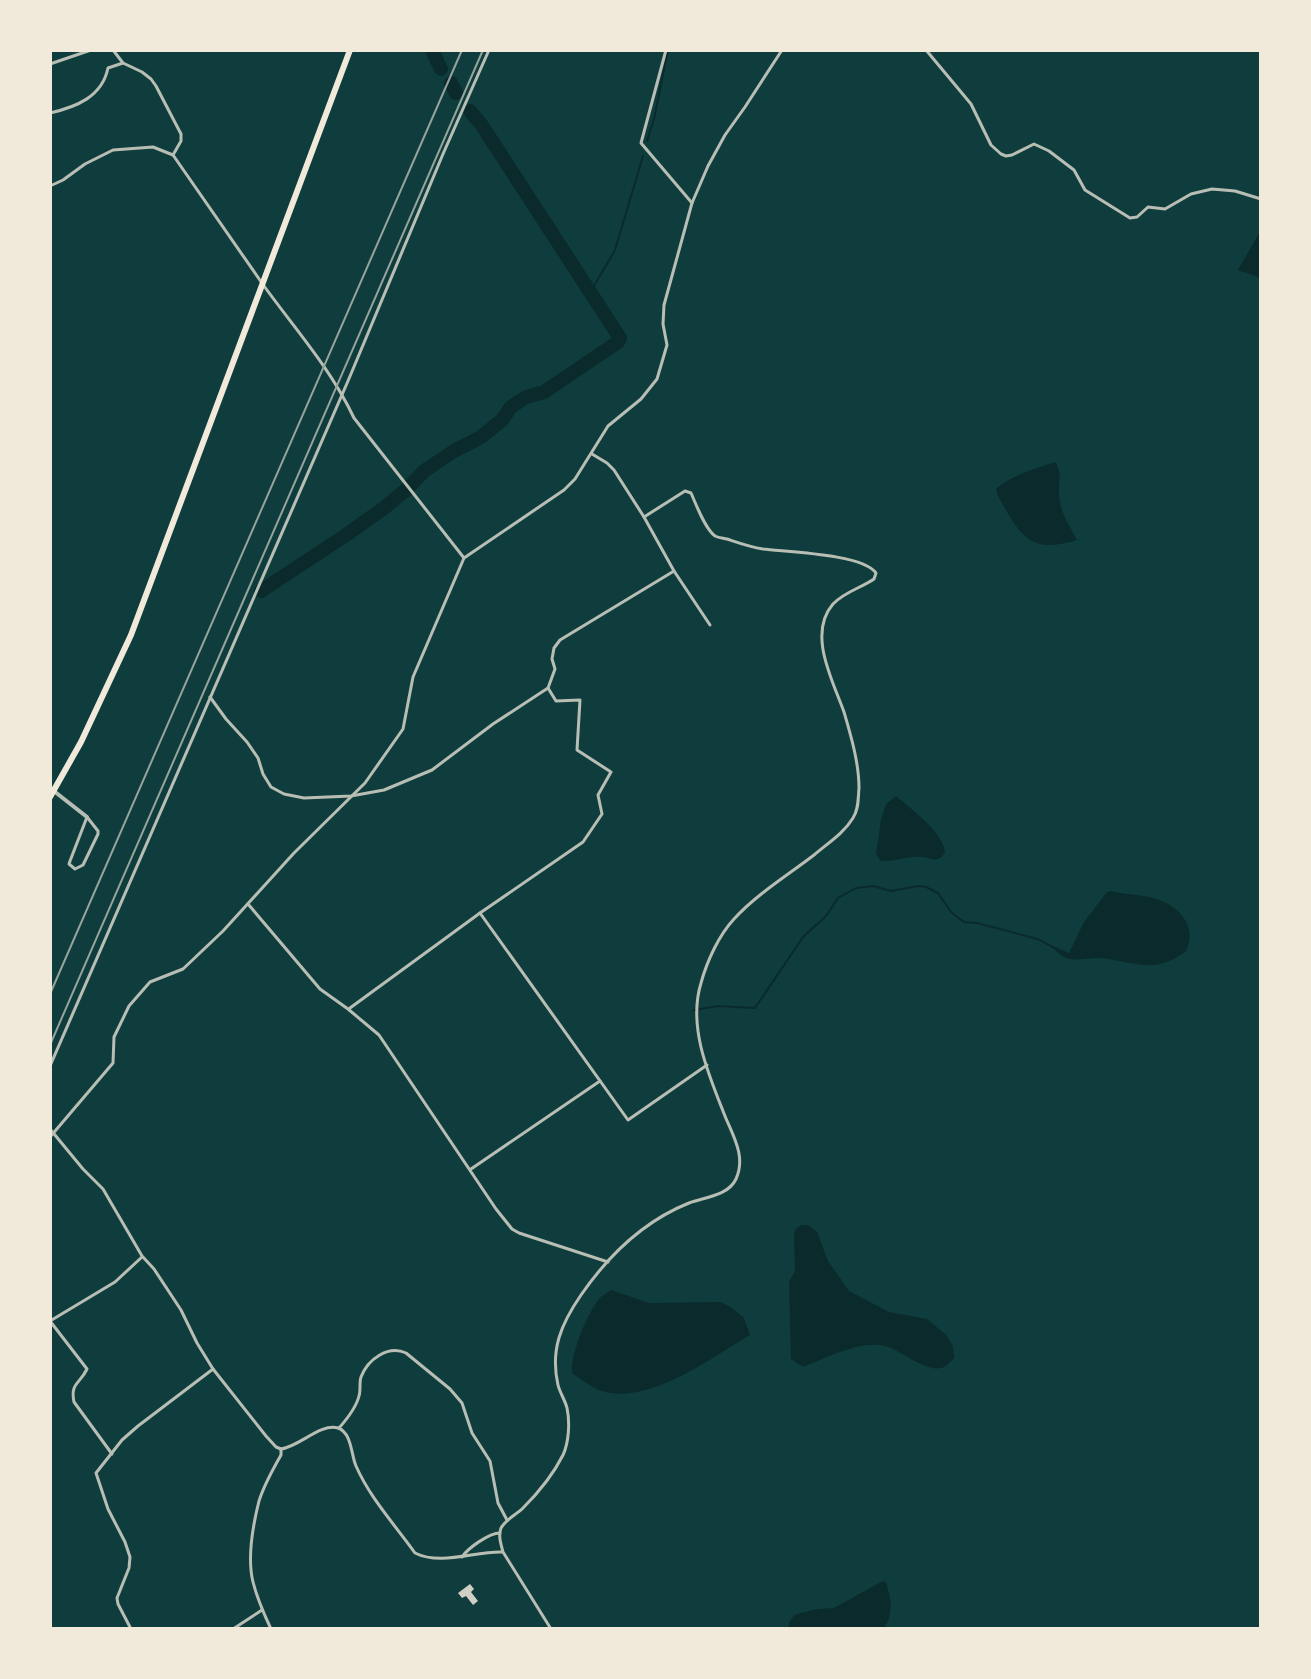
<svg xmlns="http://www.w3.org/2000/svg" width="1311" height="1679" viewBox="0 0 1311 1679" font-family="Commissioner,sans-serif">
	<rect width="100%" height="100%" fill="#0f3d3e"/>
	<g fill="#0a2a2b">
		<polygon points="1261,230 1261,278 1238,270"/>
		<path d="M 1055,462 C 1063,473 1058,482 1059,495 C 1060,512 1069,525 1077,540 C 1040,551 1026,545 1007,512 C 1003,504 998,498 996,489 C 1012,475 1035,469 1055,462 Z"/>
		<path d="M 896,796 C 911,809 943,832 945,852 L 942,857 L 935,860 C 910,852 904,862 881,861 L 876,854 L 881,820 L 886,804 Z"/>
		<path d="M 1111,891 C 1121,894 1132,894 1143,896 C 1171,899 1200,921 1186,951 C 1158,973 1139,964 1108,959 C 1096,956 1082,961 1070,959 C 1060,957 1053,947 1044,942 L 1069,953 L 1084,922 L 1107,892 Z"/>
		<path d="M 802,1225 L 808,1225 L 817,1232 L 828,1261 L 849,1291 L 889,1312 L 927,1319 L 946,1335 L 953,1346 L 954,1358 C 951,1361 948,1365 944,1367 C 926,1375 899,1347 881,1345 C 857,1342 825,1358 803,1367 L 791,1359 L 789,1282 L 795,1271 L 794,1234 L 796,1228 Z"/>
		<path d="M 611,1290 L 649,1303 L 721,1302 L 732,1308 L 744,1318 L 750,1335 C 711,1358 652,1403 605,1392 C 593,1389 582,1380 572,1373 C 570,1355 588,1311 600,1298 C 602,1296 609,1291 611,1290 Z"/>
		<path d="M 883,1581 L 886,1582 C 891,1600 894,1612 884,1629 L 788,1629 L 789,1623 L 794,1615 L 817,1609 L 834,1608 Z"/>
	</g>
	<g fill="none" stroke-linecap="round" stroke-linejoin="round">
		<g stroke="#0a2a2b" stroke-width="2">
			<polyline points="647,141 654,119 668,50"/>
			<polyline points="590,293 615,250 643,156"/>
			<polyline points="694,1010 718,1006 755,1008 803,937 826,916 838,898 856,888 873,886 891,891 918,886 926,887 938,893 951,912 964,922 977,923 1030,937 1040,940 1052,947"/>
		</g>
		<g stroke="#0a2a2b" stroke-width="14">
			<polyline points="432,50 441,69"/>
			<polyline points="451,83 456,93"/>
			<polyline points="261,591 346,535 384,508 407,489 424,471 454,451 481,437 502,420 511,407 526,397 544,392 618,342 620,338 481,124 470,111"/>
		</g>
	</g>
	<polygon fill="#cfcfc3" points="470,1584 474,1589 471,1592 478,1601 473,1605 466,1596 462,1598 458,1593"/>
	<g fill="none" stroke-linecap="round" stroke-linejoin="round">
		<g stroke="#b8beb3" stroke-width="3">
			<path d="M 113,50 L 123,63 L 142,72 L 151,79 L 156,86 L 181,134 L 181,141 L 173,155 C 204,199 234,243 264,286 C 296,330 331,369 354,418 L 464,558"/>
			<polyline points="666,50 641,143 692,203"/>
			<polyline points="926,50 971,104 991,145 1001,154 1006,156 1012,155 1034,144 1049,151 1074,170 1085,190 1130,218 1137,217 1148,207 1165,209 1191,194 1212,189 1235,191 1261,199"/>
			<polyline points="50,64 91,50"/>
			<path d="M 50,113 C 76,107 102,97 108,68 L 123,63"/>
			<polyline points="50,186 63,180 85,164 113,150 153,147 173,155"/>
			<polyline points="592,454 607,463 614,470 644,517 674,571 710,625"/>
			<polyline points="210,697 226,719 247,742 258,758 263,774 271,787 284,794 304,798 351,796 384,790 432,770 493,724 548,688 555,669 552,659 554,648 560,640 674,571"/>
			<polygon points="87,817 98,831 98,834 83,865 75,869 69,864 70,861"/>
			<polyline points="248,904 320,989 348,1009 379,1035 496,1209 512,1229 519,1233 608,1262"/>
			<polyline points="480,913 628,1120 707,1065"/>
			<polyline points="350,1008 480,913 583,842 602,814 598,795 611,772 577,750 580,700 556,701 548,688"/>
			<polyline points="50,1066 348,381 443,154 489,50"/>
			<polyline points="50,1129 83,1169 103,1189 142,1256 154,1269 181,1310 197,1343 213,1369 266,1436 276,1447 281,1449"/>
			<polyline points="50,1137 113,1063 114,1037 129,1006 150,982 183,969 223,931 294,853 365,783 403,729 413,677 464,558 564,490 575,479 608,426 641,399 657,379 667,345 663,324 664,305 692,203 708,166 725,135 745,107 782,50"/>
			<polyline points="471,1169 600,1081"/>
			<path d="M 50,1321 L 87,1369 C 80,1384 70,1383 74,1402 L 112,1454"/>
			<polyline points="50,1321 115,1282 142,1257"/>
			<path d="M 339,1428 C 347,1419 356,1408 359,1396 C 361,1390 359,1383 361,1377 C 368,1359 388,1345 406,1353 L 450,1389 L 462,1403 L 472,1433 L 490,1461 L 498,1503 L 507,1520"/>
			<path d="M 281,1449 C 299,1447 320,1423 338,1428 C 352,1433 351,1455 356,1466 C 370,1498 395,1525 415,1553 C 441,1566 475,1551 502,1552"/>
			<path d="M 462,1557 C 468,1548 489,1533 500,1533"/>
			<polyline points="131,1629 118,1604 117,1598 129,1568 130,1557 125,1542 108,1509 96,1473 122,1440 138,1426 213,1369"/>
			<polyline points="233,1629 262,1610"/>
			<path d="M 271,1629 C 264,1614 257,1598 253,1582 C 247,1558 253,1525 259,1501 C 264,1485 273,1469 281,1455 L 281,1449"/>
			<path d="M 551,1629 L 503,1552 C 501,1544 498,1536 501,1528 C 506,1519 516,1515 523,1508 C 539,1492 553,1475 563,1455 C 569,1442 570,1422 567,1408 C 565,1400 560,1393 558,1385 C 550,1350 561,1324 581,1295 C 608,1256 644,1221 689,1203 C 705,1197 728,1196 736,1179 C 747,1155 731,1133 723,1111 C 707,1071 688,1025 701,983 C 707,961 719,935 734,919 C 757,894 788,875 814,855 C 828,843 844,833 853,818 C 859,809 858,798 859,788 C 859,763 851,736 844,712 C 833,681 807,634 833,604 C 844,592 861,588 874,579 L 876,573 C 863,554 787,552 763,549 C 750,547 739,543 727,539 C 723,538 719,538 715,536 C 705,529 696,504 691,493 L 685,491 L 644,517"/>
		</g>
		<polyline stroke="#b8beb3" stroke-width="4" points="50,788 87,817"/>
		<polyline stroke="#f1e9da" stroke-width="6" points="50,797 81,742 131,635 350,50"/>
		<g stroke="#97a49c" stroke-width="2">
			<polyline points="50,994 462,50"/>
			<polyline points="50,1045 483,50"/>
		</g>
	</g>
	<rect width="1311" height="1679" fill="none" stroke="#f1e9da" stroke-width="104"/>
</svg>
